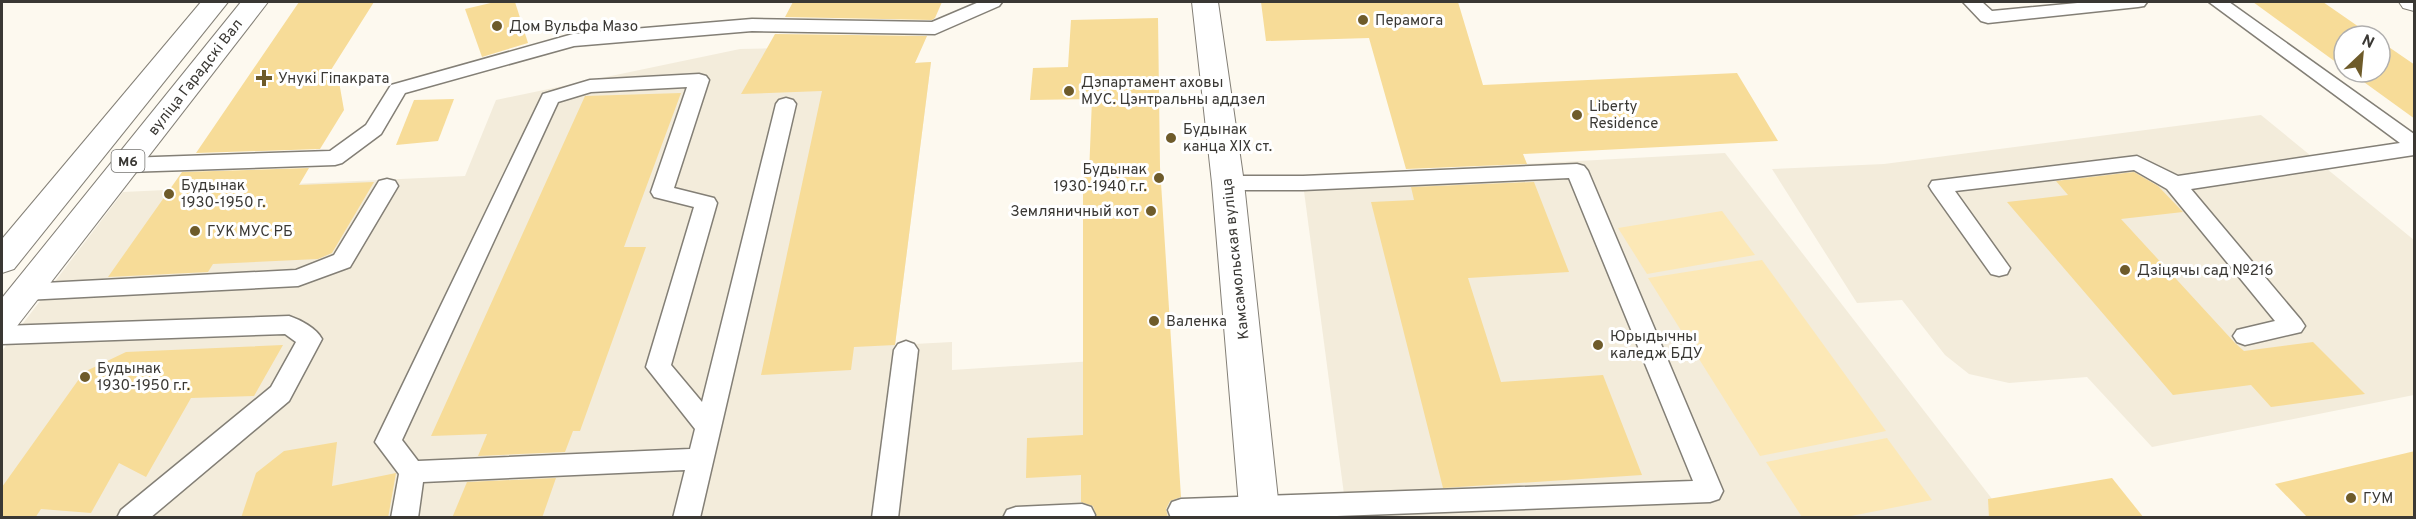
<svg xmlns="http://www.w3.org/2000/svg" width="2416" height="519" viewBox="0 0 2416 519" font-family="Overpass,sans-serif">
	<rect width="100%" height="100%" fill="#fdf9ef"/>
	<g fill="#f3ecdb">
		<polygon points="902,46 900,64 931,62 895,345 952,342 952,370 1172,356 1180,517 2,517 2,351 123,192 465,176 496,100 740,49"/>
		<polygon points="2261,115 2414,240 2414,395 2152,447 2087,377 2009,383 1969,374 1945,355 1902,300 1857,303 1772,169 1884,164"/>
		<polygon points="1725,153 2006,517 1347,517 1302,176"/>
	</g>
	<g fill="#fce8b6">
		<polygon points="1722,211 1755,255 1647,274 1618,228"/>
		<polygon points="1762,260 1886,431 1760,456 1648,278"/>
		<polygon points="1887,438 1932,500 1846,517 1802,517 1766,462"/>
	</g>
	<g fill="#f7dc98">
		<polygon points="299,2 374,2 324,81 338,76 344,110 320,149 196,153"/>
		<polygon points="495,2 515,2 528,43 482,57 465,9"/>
		<polygon points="793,2 942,2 935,18 932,20 785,17"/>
		<polygon points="1261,2 1458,2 1483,85 1737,73 1778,141 1523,154 1527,164 1406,169 1369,38 1266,41"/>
		<polygon points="2253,2 2323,2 2372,36 2344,36 2344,68"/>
		<polygon points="1158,18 1160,167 1181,497 1170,501 1166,509 1168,518 1097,518 1093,506 1081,502 1081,475 1026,478 1027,438 1083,435 1083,174 1089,174 1092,99 1030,100 1033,68 1068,67 1071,20"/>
		<polygon points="775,34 927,36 915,63 931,62 895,345 854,347 851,370 761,375 822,91 741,94"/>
		<polygon points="2380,41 2415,65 2415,119 2350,72 2380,72"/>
		<polygon points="681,93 624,247 646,247 580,431 573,431 565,452 478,456 487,434 431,436 585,96"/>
		<polygon points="454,99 438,141 396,145 414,100"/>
		<polygon points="309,168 299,185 374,182 332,253 318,259 213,264 208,272 108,277 182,172"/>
		<polygon points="2134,172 2158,186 2183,212 2121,219 2235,343 2244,351 2313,342 2365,394 2271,407 2251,385 2173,395 2007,202 2068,195 2056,181"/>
		<polygon points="1534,182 1569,272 1468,278 1501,382 1603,375 1642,475 1443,488 1371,202 1414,200 1411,187"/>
		<polygon points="283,345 254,396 191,398 146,477 119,463 91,513 41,509 35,518 2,518 2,487 84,372 126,352"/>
		<polygon points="337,442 332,486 396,473 388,518 241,518 256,473 284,451"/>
		<polygon points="2415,451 2415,518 2308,518 2275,484"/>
		<polygon points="556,478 542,518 452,518 467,482"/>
		<polygon points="2112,478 2144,518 1989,518 1988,499"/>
	</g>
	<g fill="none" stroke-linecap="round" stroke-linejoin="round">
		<defs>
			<g id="lane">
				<polygon points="979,2 1002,2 999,6 935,34 752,31 574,46 405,93 381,134 342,163 335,165 126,172 119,170 116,165 119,160 126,158 330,151 366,125 391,85 573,34 752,19 932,22"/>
				<polygon points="1963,2 1982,2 1992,11 2088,2 2147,2 2144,6 2138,7 1988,23 1981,21"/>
				<polygon points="2209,2 2229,2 2414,134 2414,155 2191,189 2301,320 2305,326 2301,332 2245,345 2237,342 2233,336 2237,330 2275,321 2167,189 2134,170 1955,191 2010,268 2007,274 1999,276 1991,274 1932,191 1929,186 1932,181 2137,156 2178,176 2400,143"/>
				<path d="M 699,74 L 706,76 L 709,80 L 674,188 L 714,198 L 717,203 L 671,365 L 702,402 L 776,104 L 779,100 L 786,98 L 793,100 L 796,104 L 700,518 L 673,518 L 685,470 L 423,482 L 418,518 L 391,518 L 399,474 L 375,442 L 543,94 L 590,80 ZM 687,87 L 651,192 L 654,197 L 694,207 L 646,367 L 695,429 L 690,449 L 418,461 L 402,440 L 558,102 L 591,92 Z"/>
				<polygon points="1577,164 1584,166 1588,171 1723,491 1719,499 1710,502 1283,518 1171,518 1168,510 1172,502 1181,499 1693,481 1569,178 1303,190 1228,190 1220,188 1217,183 1220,178 1228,176 1303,176"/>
				<polygon points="387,179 395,181 398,186 350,267 298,286 25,300 17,298 13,292 17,286 25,284 296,270 334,255 379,181"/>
				<path d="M 289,316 C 301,320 316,328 322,339 L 289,401 L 150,518 L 117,518 L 121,510 L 271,387 L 296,342 L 285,334 L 2,344 L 2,326 Z"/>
				<polygon points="906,341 914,344 918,350 898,518 872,518 894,350 898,344"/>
				<polygon points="1082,504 1091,507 1095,515 1094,518 1003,518 1007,510 1016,507"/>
			</g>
			<polygon id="secondary" points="1192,2 1218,2 1244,183 1280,518 1240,518 1212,183"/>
			<g id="primary">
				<polygon points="201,2 228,2 14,269 2,273 2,239"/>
				<polygon points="241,2 268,2 14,330 2,334 2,298"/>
				<polygon points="2399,2 2414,2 2414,11 2403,8"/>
			</g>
		</defs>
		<use href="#lane" stroke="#837f76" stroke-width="3"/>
		<use href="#secondary" stroke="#837f76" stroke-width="2"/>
		<use href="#primary" stroke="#837f76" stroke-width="2"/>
		<use href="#lane" fill="#fff" fill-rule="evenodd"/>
		<use href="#secondary" fill="#fff" fill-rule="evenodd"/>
		<use href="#primary" fill="#fff" fill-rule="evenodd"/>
	</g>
	<g fill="#6e5b2a" stroke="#fff" stroke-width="2">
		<circle cx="1363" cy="20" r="6"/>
		<circle cx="497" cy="26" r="6"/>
		<path d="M261 69h6v6h6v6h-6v6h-6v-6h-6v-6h6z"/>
		<circle cx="1069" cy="91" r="6"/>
		<circle cx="1577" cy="115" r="6"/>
		<circle cx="1171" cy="138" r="6"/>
		<circle cx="1159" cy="178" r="6"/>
		<circle cx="169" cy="194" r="6"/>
		<circle cx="1151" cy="211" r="6"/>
		<circle cx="195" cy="231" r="6"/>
		<circle cx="2125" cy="270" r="6"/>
		<circle cx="1154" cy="321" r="6"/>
		<circle cx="1598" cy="345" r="6"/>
		<circle cx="85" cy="377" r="6"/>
		<circle cx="2351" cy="498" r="6"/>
	</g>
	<g text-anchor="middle" stroke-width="6" stroke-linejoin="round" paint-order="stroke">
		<rect fill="#fff" stroke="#757471" stroke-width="1.5" x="111.5" y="150" width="33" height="22" rx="4.5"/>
		<g font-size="14" font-weight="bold" fill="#3a3834">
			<text x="128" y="166">М6</text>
		</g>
		<g font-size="15" fill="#3a3834" stroke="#fff" text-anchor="start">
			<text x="1375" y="25">Перамога</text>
			<text x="509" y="31">Дом Вульфа Мазо</text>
			<text x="278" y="83">Унукі Гіпакрата</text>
			<text x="1081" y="87">Дэпартамент аховы<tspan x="1081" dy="17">МУС. Цэнтральны аддзел</tspan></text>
			<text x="1589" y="111">Liberty<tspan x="1589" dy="17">Residence</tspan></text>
			<text x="1183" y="134">Будынак<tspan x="1183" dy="17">канца ХІХ ст.</tspan></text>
			<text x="1147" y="174" text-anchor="end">Будынак<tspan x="1147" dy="17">1930-1940 г.г.</tspan></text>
			<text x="181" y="190">Будынак<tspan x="181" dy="17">1930-1950 г.</tspan></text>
			<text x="1139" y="216" text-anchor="end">Земляничный кот</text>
			<text x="207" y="236">ГУК МУС РБ</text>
			<text x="2137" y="275">Дзіцячы сад №216</text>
			<text x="1166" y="326">Валенка</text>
			<text x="1610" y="341">Юрыдычны<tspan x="1610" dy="17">каледж БДУ</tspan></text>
			<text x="97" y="373">Будынак<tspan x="97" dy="17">1930-1950 г.г.</tspan></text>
			<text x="2363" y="503">ГУМ</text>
		</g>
		<g font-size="15" fill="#3a3834" stroke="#fff">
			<text transform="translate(195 77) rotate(-52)" y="5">вуліца Гарадскі Вал</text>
			<text transform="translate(1235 259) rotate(-96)" y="5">Камсамольская вуліца</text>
		</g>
	</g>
	<rect width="2416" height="519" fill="none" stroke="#3a3834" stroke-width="6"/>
	<g transform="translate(2362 54) rotate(26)"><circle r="28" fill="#ffffff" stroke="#b0afae" stroke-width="1.5"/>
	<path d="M0-4.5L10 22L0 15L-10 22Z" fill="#6e5b2a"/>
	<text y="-9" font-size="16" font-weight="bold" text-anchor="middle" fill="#3a3834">N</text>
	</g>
</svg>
